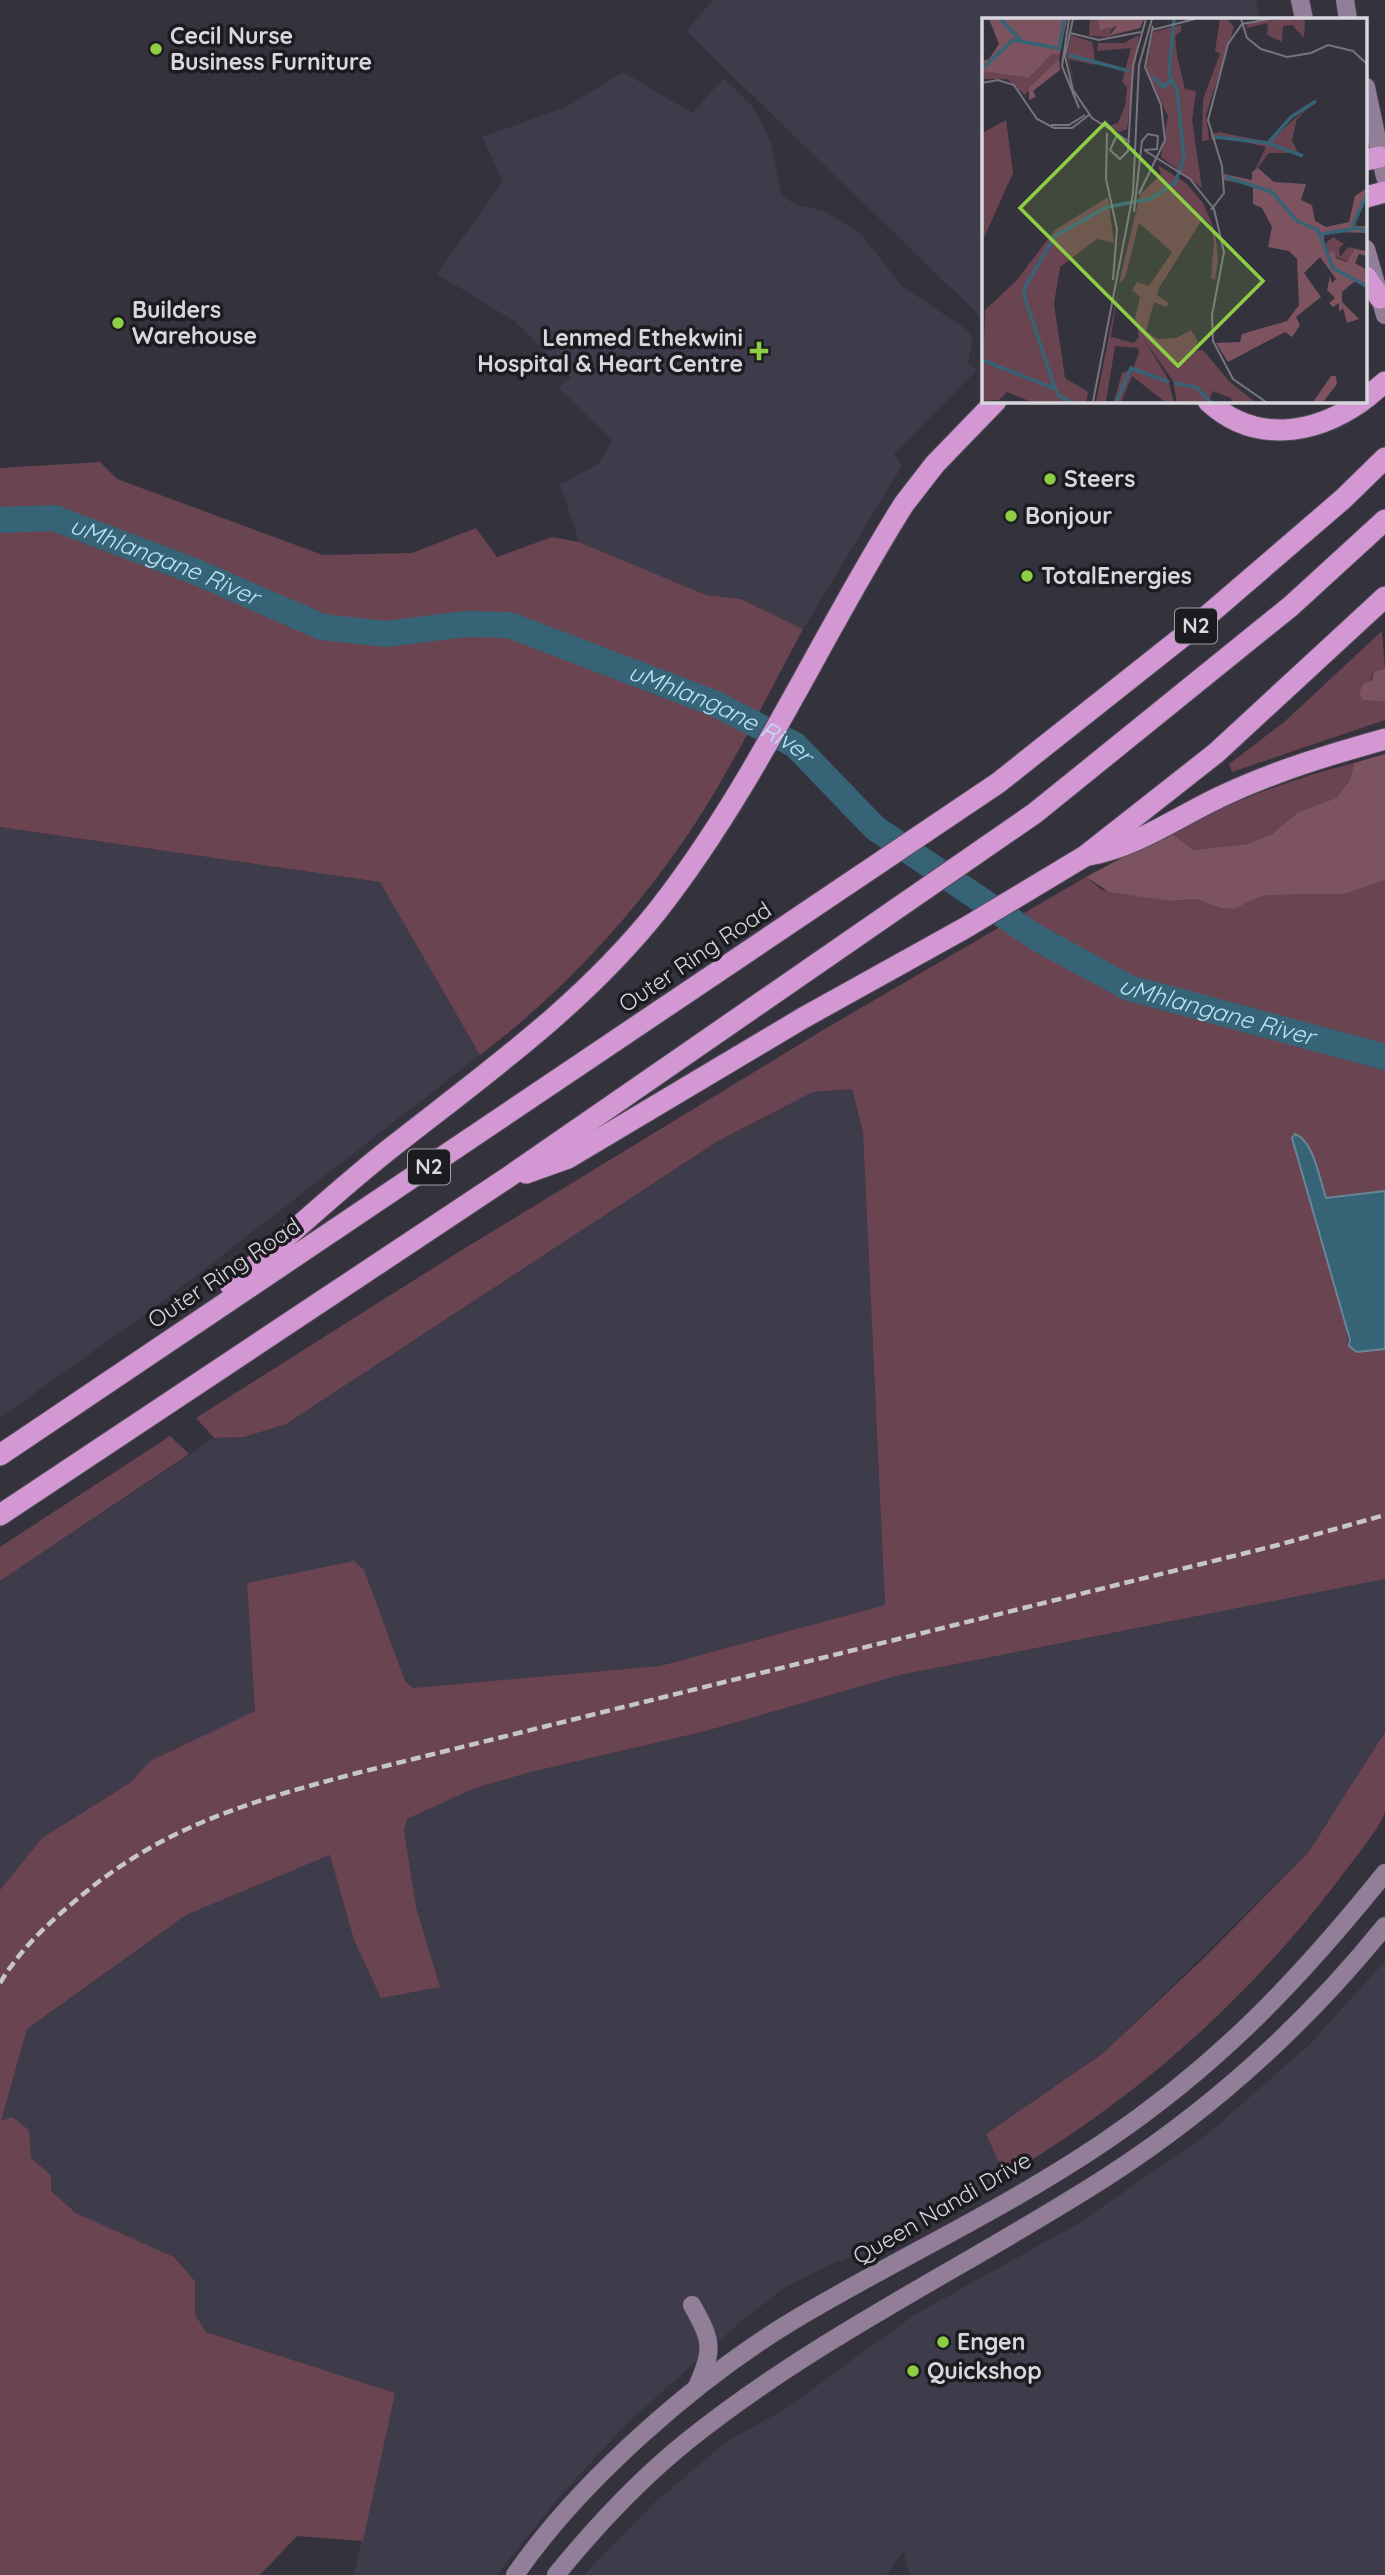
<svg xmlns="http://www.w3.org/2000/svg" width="1385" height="2575" viewBox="0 0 1385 2575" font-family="Quicksand,sans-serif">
	<rect width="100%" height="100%" fill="#34323d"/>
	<g fill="#3e3b4b">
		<polygon points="713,0 1256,0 1260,19 984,19 984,320 686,31"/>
		<polygon points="623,72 692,113 724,78 750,104 764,126 772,147 782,196 797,205 822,210 861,234 902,286 966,329 973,339 968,363 977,370 894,454 902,466 803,629 741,599 706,595 579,542 560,485 599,463 612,440 558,387 571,377 514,321 437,274 503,181 482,137 568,106"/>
		<polygon points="0,827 380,882 480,1055 161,1303 0,1418"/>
		<polygon points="852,1089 863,1132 885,1605 660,1666 413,1688 247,1583 255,1711 150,1761 131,1782 42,1838 0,1890 0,1581 214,1438 244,1437 286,1424 718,1141 813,1092"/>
		<polygon points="1385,1579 1385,1732 1308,1853 1102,2054 986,2134 1005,2176 881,2249 836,2262 784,2288 743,2320 626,2424 556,2501 497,2575 354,2575 395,2393 206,2332 195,2314 195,2281 174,2257 76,2213 51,2191 51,2175 31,2158 1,2122 27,2029 186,1915 331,1855 354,1940 440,1987 416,1907 404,1830 407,1819 475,1788 531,1772 706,1731 900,1675"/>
		<polygon points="1385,1961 1385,2575 910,2575 903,2552 886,2575 584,2575 654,2503 726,2442 782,2411 914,2315 1079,2223 1210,2132 1311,2043"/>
	</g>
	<g fill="#6a4450">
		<path d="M 100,462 L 117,479 L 323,555 L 412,553 L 476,528 L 497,557 L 552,537 L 579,542 L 706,595 L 741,599 L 803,629 C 767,696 733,766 691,830 C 633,916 563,992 480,1055 L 380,882 L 0,827 L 0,468 Z"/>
		<polygon points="1382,631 1385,669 1374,671 1363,700 1385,702 1385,720 1232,772 1229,764 1283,723"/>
		<path d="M 1354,763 L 1350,780 L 1336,798 L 1298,812 L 1272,834 L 1247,844 L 1193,850 L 1170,832 C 1232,802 1287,780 1354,763 Z"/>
		<polygon points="1086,877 1102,890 1170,901 1196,899 1221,908 1234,909 1264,895 1345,894 1385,880 1385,1191 1326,1198 1310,1151 1349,1346 1358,1352 1385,1349 1385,1579 900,1675 706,1731 531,1772 475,1788 407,1819 404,1830 416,1907 440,1987 381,1998 354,1940 330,1855 186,1915 27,2029 1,2121 12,2117 29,2130 31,2158 51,2175 51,2191 76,2213 174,2257 195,2281 195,2314 206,2332 395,2393 363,2541 297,2536 260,2575 0,2575 0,1890 42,1838 131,1782 150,1761 255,1711 247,1583 354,1561 364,1570 405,1681 413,1688 660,1666 885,1605 863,1132 852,1089 813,1092 718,1141 286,1424 244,1437 214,1438 196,1418 457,1253 828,1027"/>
		<polygon points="170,1436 189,1454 0,1581 0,1547"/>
		<path d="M 1385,1732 C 1385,1752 1385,1795 1385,1812 C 1381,1827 1350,1864 1340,1878 C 1249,1999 1136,2099 1005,2176 L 986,2134 L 1102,2054 L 1204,1958 L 1308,1853 Z"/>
	</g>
	<g fill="#7d5360">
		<polygon points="1385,669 1385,702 1363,700 1359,694 1363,684 1372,680 1374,671"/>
		<polygon points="1385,754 1385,880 1345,894 1264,895 1234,909 1221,908 1196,899 1170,901 1109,892 1086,877 1170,832 1193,850 1247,844 1272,834 1298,812 1336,798 1350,780 1354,763"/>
	</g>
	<path fill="#376377" stroke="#678696" stroke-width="2" d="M 1295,1134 C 1314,1141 1320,1181 1326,1198 L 1385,1191 L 1385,1349 L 1357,1352 L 1349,1346 L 1350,1340 L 1292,1138 Z"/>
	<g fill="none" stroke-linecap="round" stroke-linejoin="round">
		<path stroke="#376377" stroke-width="26" id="s1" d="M 0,520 L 54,518 L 194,571 L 322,627 L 386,634 L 466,624 L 509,625 L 716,704 L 795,745 L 875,828 L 1037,938 L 1129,988 L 1385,1057"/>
		<defs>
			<g id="secondary">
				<polyline points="1300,0 1304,19"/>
				<polyline points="1345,0 1348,19"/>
				<polyline points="1366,87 1385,177"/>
				<polyline points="1366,249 1385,315"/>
				<path d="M 692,2305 C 712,2341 714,2348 697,2387"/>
				<path d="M 515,2575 C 580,2481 696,2379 794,2320 C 896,2259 1005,2209 1104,2142 C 1218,2065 1299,1980 1385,1873"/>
				<path d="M 556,2575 C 595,2527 638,2481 686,2442 C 815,2338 966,2267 1105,2178 C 1214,2108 1304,2026 1385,1926"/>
			</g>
			<g id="motorway">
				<polyline points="1366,160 1380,157"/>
				<polyline points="1366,197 1385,192"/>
				<polyline points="1366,277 1380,298"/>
				<polyline points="1366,398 1385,382"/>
				<path d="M 1208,401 C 1254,444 1314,435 1362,401"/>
				<path d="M 1089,855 C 1138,846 1177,817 1222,796 C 1275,771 1328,755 1385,739"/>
				<polyline points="526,1173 568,1158 803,1018 965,928 1085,856 1216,753 1385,597"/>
				<path d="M 231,1286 C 283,1241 333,1194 387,1151 C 482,1076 582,1006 658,910 C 756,785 820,637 904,504 L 935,464 L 996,401"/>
				<polyline points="0,1455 998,783 1186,634 1343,499 1385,458"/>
				<polyline points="0,1515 507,1178 1035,813 1291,606 1385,520"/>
			</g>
		</defs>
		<use href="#secondary" stroke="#514f58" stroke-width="19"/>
		<use href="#motorway" stroke="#514f58" stroke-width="23"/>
		<use href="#secondary" stroke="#927e99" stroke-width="18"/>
		<use href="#motorway" stroke="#d397d4" stroke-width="21"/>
		<path stroke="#c6c5cc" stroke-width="4.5" stroke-dasharray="10 5" stroke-linecap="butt" d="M 0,1983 C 18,1953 42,1929 68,1907 C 157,1828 244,1803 357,1773 L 1278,1545 L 1385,1515"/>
	</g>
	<g fill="#8dce44" stroke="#1c1b20" stroke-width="2.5">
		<circle cx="156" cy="49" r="7"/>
		<circle cx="118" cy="323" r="7"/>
		<path d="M755.5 340.5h7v7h7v7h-7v7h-7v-7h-7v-7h7z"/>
		<circle cx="1050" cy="479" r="7"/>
		<circle cx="1011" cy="516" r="7"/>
		<circle cx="1027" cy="576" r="7"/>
		<circle cx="943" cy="2342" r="7"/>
		<circle cx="913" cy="2371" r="7"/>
	</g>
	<g text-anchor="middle" stroke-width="7" stroke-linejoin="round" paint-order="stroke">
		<g fill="#1c1b20" stroke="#a09fa5" stroke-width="2">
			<rect x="1175" y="608.5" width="42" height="35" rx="5"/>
			<rect x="408" y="1149.5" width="42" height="35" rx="5"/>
		</g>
		<g font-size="21" font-weight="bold" fill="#d8d7de">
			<text x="1196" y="633">N2</text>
			<text x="429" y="1174">N2</text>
		</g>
		<g font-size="23" font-weight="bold" fill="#d8d7de" stroke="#1c1b20" text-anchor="start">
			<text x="170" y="44">Cecil Nurse<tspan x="170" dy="26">Business Furniture</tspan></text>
			<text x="132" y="318">Builders<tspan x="132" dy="26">Warehouse</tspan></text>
			<text x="743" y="346" text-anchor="end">Lenmed Ethekwini<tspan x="743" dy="26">Hospital &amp; Heart Centre</tspan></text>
			<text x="1064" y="487">Steers</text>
			<text x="1025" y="524">Bonjour</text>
			<text x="1041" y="584">TotalEnergies</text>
			<text x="957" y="2350">Engen</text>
			<text x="927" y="2379">Quickshop</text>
		</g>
		<g font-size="23" fill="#d8d7de" stroke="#1c1b20">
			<text transform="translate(695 957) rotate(-34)" y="8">Outer Ring Road</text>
			<text transform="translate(224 1273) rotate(-34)" y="8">Outer Ring Road</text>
			<text transform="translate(942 2208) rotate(-30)" y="8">Queen Nandi Drive</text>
		</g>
		<g font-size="24" font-style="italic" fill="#b7e2f7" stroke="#1c1b20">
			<text dy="8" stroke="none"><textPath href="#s1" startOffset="173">uMhlangane River</textPath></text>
			<text dy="8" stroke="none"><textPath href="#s1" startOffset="761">uMhlangane River</textPath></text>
			<text dy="8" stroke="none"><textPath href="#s1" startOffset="1349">uMhlangane River</textPath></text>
		</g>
	</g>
	<g transform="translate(982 18)">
		<rect width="385" height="385" fill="#34323d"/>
		<path d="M 108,1 L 116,1 L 120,12 L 134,7 L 127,15 L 131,16 L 158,10 L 125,19 L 107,18 ZM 238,1 L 245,1 L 252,9 L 224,97 L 227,122 L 220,123 L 221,81 L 238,36 L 233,33 ZM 298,1 L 323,1 L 322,20 L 310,7 L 301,8 L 300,24 L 285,17 L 286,5 L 264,10 L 266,5 ZM 199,7 L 199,14 L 193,18 L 195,38 L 203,71 L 214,73 L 210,102 L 220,170 L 179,139 L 186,98 L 164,52 L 171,14 ZM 89,17 L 110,24 L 112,33 L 113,47 L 87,41 L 93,71 L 85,37 ZM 157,17 L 145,111 L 137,114 L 126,108 L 136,105 L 143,88 L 145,69 L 140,64 L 149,30 L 115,33 L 116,25 L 142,25 ZM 70,36 L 78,36 L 77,41 L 43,77 L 25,61 L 0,61 L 3,52 L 47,60 ZM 332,84 L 315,101 L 310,122 L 316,135 L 287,135 L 272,154 L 284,129 L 246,120 L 230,122 L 228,117 L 237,114 L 286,124 ZM 24,102 L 31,155 L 0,224 L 0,115 ZM 176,147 L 204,165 L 221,185 L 233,213 L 236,243 L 233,262 L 229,260 L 232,223 L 228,206 L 221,200 L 177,270 L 175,277 L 187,285 L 184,289 L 172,284 L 164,313 L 176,321 L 194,320 L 209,312 L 216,323 L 212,333 L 221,332 L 247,363 L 273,384 L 250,384 L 249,380 L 231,373 L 226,384 L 195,384 L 191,363 L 161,320 L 185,359 L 192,384 L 183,384 L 150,358 L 139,384 L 132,384 L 140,355 L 151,351 L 157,334 L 156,330 L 133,328 L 124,384 L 114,384 L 137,267 L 129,319 L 152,325 L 157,319 L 153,300 L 158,279 L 150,272 L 155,264 L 167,268 L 190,234 L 157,205 L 143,260 L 137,265 L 158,177 L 179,156 ZM 126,179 L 132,225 L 115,221 L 78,249 L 72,286 L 83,360 L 106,374 L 104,384 L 47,383 L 25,374 L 17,382 L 0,383 L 3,292 L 34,263 L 73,212 ZM 351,219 L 362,226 L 357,230 L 358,239 L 366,229 L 376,231 L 367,244 L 346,235 L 344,225 Z" fill="#6a4450"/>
		<path d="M 7,1 L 85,1 L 78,36 L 70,36 L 47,60 L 0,53 L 0,43 L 7,41 L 17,26 ZM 116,1 L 162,1 L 158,10 L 128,17 L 135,8 L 118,12 ZM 77,41 L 78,52 L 51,73 L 54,79 L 47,82 L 47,70 ZM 276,150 L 292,164 L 324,166 L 319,182 L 330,187 L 333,203 L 344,209 L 367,204 L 373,178 L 385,170 L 373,208 L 385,208 L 385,215 L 353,214 L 342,217 L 342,224 L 346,235 L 352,232 L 354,240 L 365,244 L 373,231 L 385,233 L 385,238 L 377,236 L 373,245 L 385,252 L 385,266 L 373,263 L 360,274 L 360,284 L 377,301 L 365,305 L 361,290 L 357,294 L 357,285 L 351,289 L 347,285 L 353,280 L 345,272 L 348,258 L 350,265 L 354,261 L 338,239 L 322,255 L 339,279 L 314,299 L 318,307 L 310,319 L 303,314 L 246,344 L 234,325 L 258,324 L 260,316 L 305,303 L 317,287 L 315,241 L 307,233 L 286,229 L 290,209 L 280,190 L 271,186 L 271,167 L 242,162 L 242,156 L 270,162 L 270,154 ZM 349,358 L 354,358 L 355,366 L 341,384 L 331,384 Z" fill="#7d5360"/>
		<path fill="none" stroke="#376377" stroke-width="3.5" d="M 18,1 L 39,22M 77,33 L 82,1M 87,37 L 147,53M 0,51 L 31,22 L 75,30M 171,59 L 181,69 L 189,63M 233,119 L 286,125 L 309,99 L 334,83M 286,125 L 321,138M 244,159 L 290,174 L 315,203 L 336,212 L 351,250 L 384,268M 370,209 L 385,176M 340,216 L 377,210 L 385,214M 0,342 L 74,371M 192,365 L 214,369 L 229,384M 90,384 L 77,378 L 73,370 L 42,277 L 44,267 L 73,218 L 125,189 L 168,181 L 193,165 L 202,140 L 195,72 L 187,56 L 192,1M 134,384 L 149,350 L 187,364"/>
		<path fill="none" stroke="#76747d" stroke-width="2" d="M 87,1 L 80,48 L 97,90M 91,1 L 83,38 L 91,72 L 110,100 L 148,124M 259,1 L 265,20 L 279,31 L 305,39 L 329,35 L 346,27 L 371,33 L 385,46M 170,12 L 213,1M 88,15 L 117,22 L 159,14M 0,65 L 16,62 L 32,67 L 55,101 L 72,110 L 90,110 L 107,97M 69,107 L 87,107 L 103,97M 125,115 L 124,161 L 135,211 L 131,262M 135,117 L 128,132 L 138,141 L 146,133 L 151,47 L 164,1M 162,132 L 208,161 L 232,191 L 242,234 L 230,297 L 231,323 L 251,361 L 284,384M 157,176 L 183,122 L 179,87 L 163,49 L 171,8M 229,192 L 242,175 L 240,148 L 226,102 L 246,26 L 260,6 L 288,1M 152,194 L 160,123 L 166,116 L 176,118 L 175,131 L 162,132M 111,384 L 151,176 L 157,47 L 170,1"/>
		<path fill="#8dce44" fill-opacity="0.15" stroke="#8dce44" stroke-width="3.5" d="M 123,105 L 281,263 L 196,348 L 38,190 Z"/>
		<rect width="385" height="385" fill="none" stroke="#d8d7de" stroke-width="3.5"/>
	</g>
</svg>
